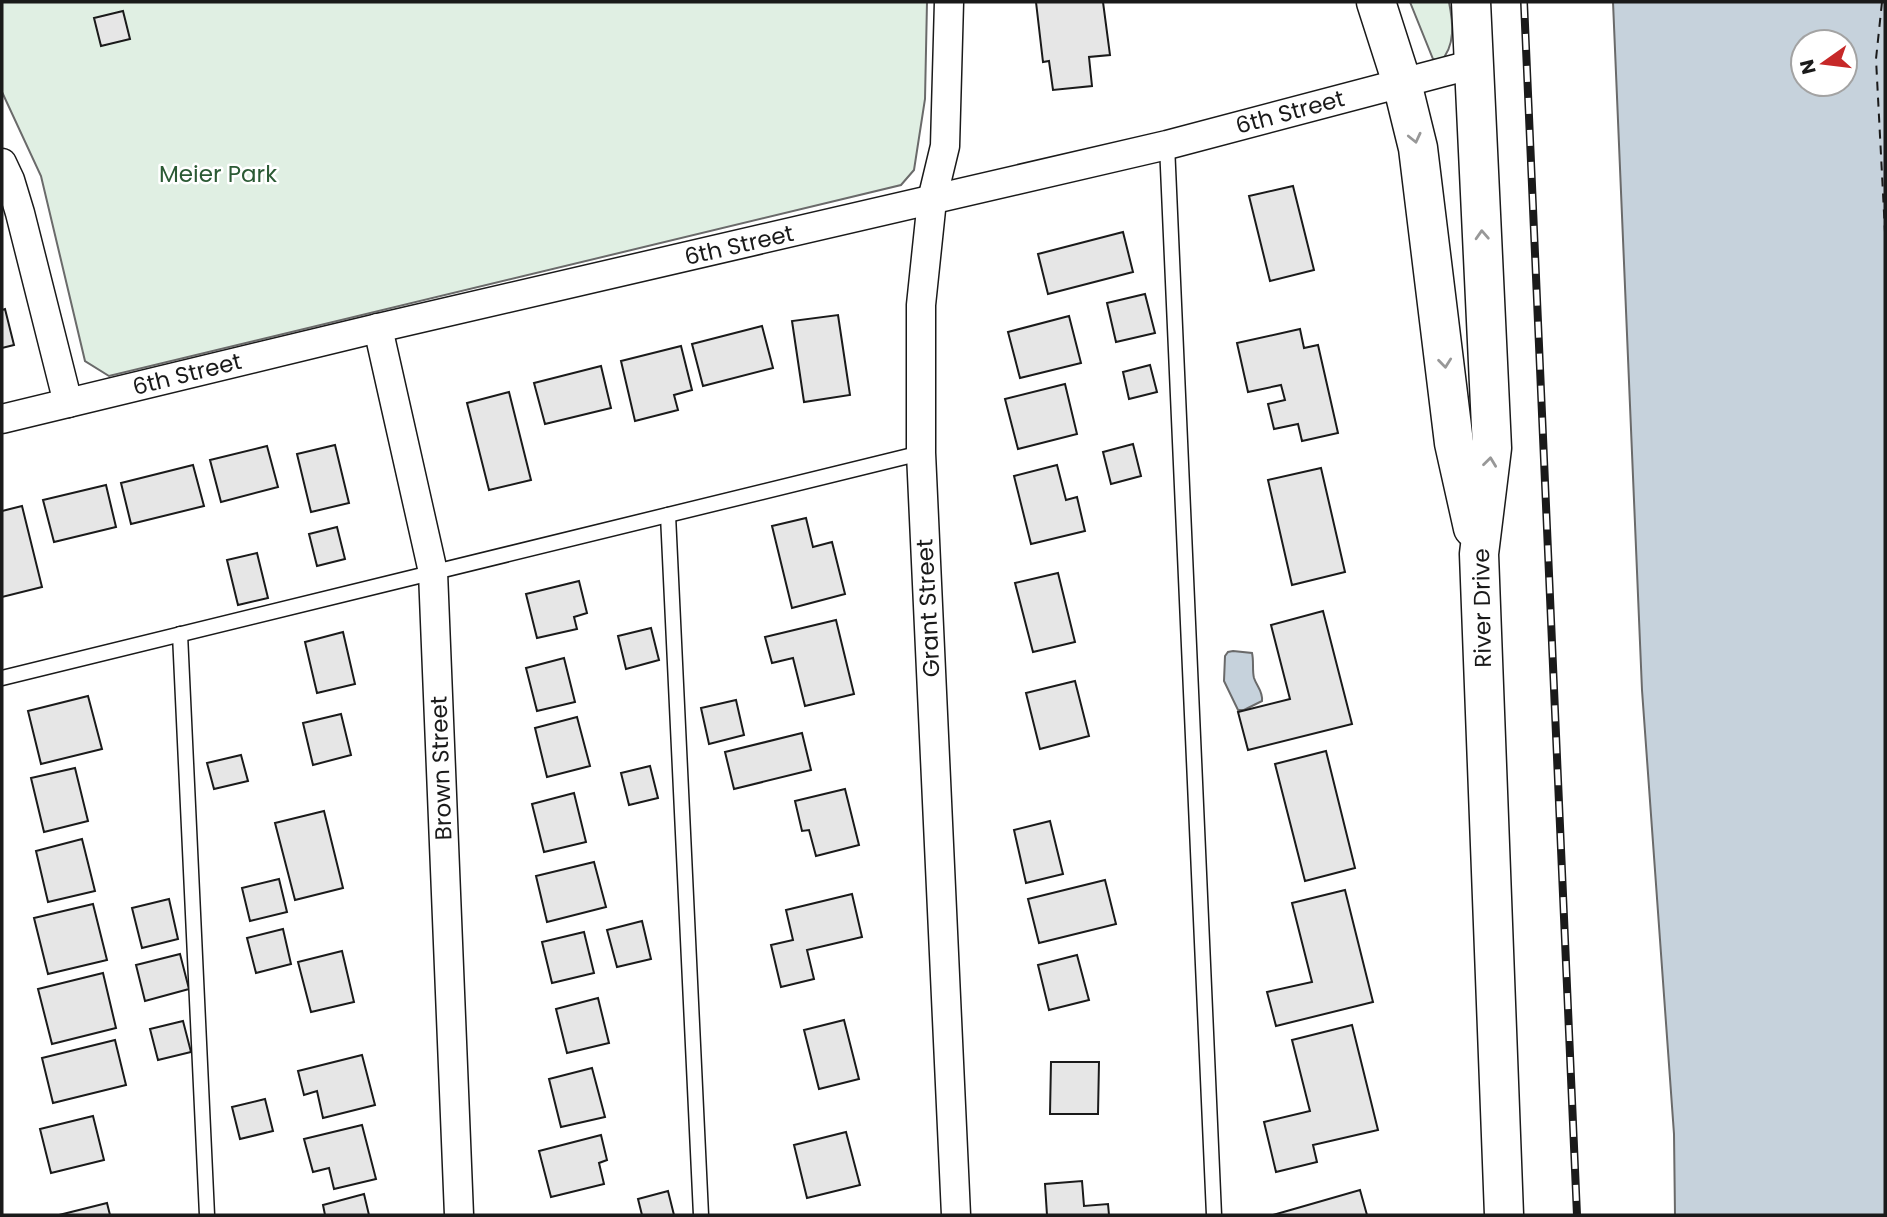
<svg xmlns="http://www.w3.org/2000/svg" width="1887" height="1217" viewBox="0 0 1887 1217" font-family="Poppins,sans-serif">
	<rect width="100%" height="100%" fill="#fff"/>
	<g fill="#e0efe3" stroke="#6a6a6a" stroke-width="2">
		<polygon points="2,2 927,2 925,99 914,170 901,185 109,376 85,361 41,176 2,92"/>
		<path d="M 1410,2 L 1449,2 C 1453,22 1456,46 1440,62 L 1433,59 Z"/>
	</g>
	<g fill="#c6d2dc" stroke="#6a6a6a" stroke-width="2" fill-rule="evenodd">
		<path d="M 1613,2 L 1885,2 L 1885,1215 L 1675,1215 L 1674,1134 L 1642,690 ZM 1803,42 L 1845,42 L 1845,84 L 1803,84 Z"/>
		<path d="M 1233,651 L 1252,653 C 1254,661 1252,670 1254,678 C 1257,687 1263,691 1262,701 L 1244,710 L 1238,710 L 1224,681 L 1225,656 L 1228,652 Z"/>
	</g>
	<g fill="none" stroke-linecap="round" stroke-linejoin="round">
		<polyline stroke="#1a1a1a" stroke-width="2" stroke-dasharray="9 7" stroke-linecap="butt" points="1882,2 1876,59 1885,232"/>
	</g>
	<g fill="#e6e6e6" stroke="#1a1a1a" stroke-width="2">
		<polygon points="1036,2 1103,2 1110,55 1089,57 1092,86 1053,90 1049,61 1043,62"/>
		<polygon points="123,11 130,39 101,46 94,18"/>
		<polygon points="1293,186 1314,270 1270,281 1249,196"/>
		<polygon points="1123,232 1133,272 1048,294 1038,254"/>
		<polygon points="1145,294 1155,333 1116,342 1107,303"/>
		<polygon points="5,309 14,345 2,348 2,310"/>
		<polygon points="838,315 850,395 804,402 792,321"/>
		<polygon points="1069,316 1081,363 1020,378 1008,332"/>
		<polygon points="762,326 773,368 703,386 692,344"/>
		<polygon points="1300,329 1304,348 1318,345 1338,433 1302,441 1298,424 1274,429 1268,404 1285,400 1281,385 1248,392 1237,343"/>
		<polygon points="681,346 692,390 674,395 678,410 635,421 621,361"/>
		<polygon points="1150,365 1157,392 1129,399 1123,372"/>
		<polygon points="601,366 611,408 545,424 534,383"/>
		<polygon points="1065,384 1077,434 1018,449 1005,399"/>
		<polygon points="509,392 531,480 489,490 467,403"/>
		<polygon points="1133,444 1141,476 1111,484 1103,452"/>
		<polygon points="335,445 349,503 311,512 297,454"/>
		<polygon points="267,446 278,487 221,502 210,460"/>
		<polygon points="193,465 204,506 131,524 121,483"/>
		<polygon points="1057,465 1066,500 1077,497 1085,531 1031,544 1014,476"/>
		<polygon points="1321,468 1345,572 1292,585 1268,480"/>
		<polygon points="106,485 116,527 54,542 43,500"/>
		<polygon points="22,506 42,587 2,597 2,511"/>
		<polygon points="806,518 813,547 832,542 845,594 792,608 772,526"/>
		<polygon points="337,527 345,559 317,566 309,534"/>
		<polygon points="257,553 268,598 238,605 227,560"/>
		<polygon points="1058,573 1075,642 1033,652 1015,583"/>
		<polygon points="579,581 587,613 574,617 577,629 537,638 526,594"/>
		<polygon points="1323,611 1352,724 1248,750 1238,712 1290,699 1271,625"/>
		<polygon points="836,620 854,694 805,706 793,658 772,663 765,637"/>
		<polygon points="651,628 659,660 626,669 618,636"/>
		<polygon points="343,632 355,684 317,693 305,642"/>
		<polygon points="564,658 575,702 537,711 526,668"/>
		<polygon points="1075,681 1089,736 1040,749 1026,693"/>
		<polygon points="88,696 102,749 41,764 28,711"/>
		<polygon points="736,700 744,735 709,744 701,708"/>
		<polygon points="341,714 351,755 313,765 303,723"/>
		<polygon points="577,717 590,766 547,777 535,728"/>
		<polygon points="802,733 811,770 734,789 725,752"/>
		<polygon points="1326,751 1355,868 1305,881 1275,764"/>
		<polygon points="241,755 248,781 214,789 207,763"/>
		<polygon points="650,766 658,798 629,805 621,773"/>
		<polygon points="75,768 88,821 44,832 31,778"/>
		<polygon points="845,789 859,845 816,856 809,830 802,831 795,801"/>
		<polygon points="574,793 586,842 544,852 532,804"/>
		<polygon points="324,811 343,888 295,900 275,823"/>
		<polygon points="1050,821 1063,874 1026,883 1014,830"/>
		<polygon points="82,839 95,891 48,902 36,851"/>
		<polygon points="594,862 606,907 547,922 536,876"/>
		<polygon points="279,879 287,912 250,921 242,888"/>
		<polygon points="1105,880 1116,924 1039,943 1028,899"/>
		<polygon points="1345,890 1373,1002 1276,1026 1267,992 1312,982 1292,903"/>
		<polygon points="852,894 862,937 807,950 814,979 781,987 771,945 793,940 786,910"/>
		<polygon points="169,899 178,939 142,948 132,908"/>
		<polygon points="93,904 107,960 48,974 34,918"/>
		<polygon points="642,921 651,959 617,967 607,930"/>
		<polygon points="283,929 291,964 256,973 247,938"/>
		<polygon points="584,932 594,973 552,983 542,942"/>
		<polygon points="342,951 354,1002 311,1012 298,962"/>
		<polygon points="180,954 189,989 145,1001 136,965"/>
		<polygon points="1077,955 1089,1000 1049,1010 1038,965"/>
		<polygon points="103,973 116,1028 52,1044 38,989"/>
		<polygon points="598,998 609,1043 567,1053 556,1009"/>
		<polygon points="844,1020 859,1079 819,1089 804,1030"/>
		<polygon points="183,1021 191,1052 158,1060 150,1029"/>
		<polygon points="1352,1025 1378,1130 1313,1145 1317,1162 1276,1172 1264,1122 1310,1111 1292,1040"/>
		<polygon points="115,1040 126,1085 53,1103 42,1058"/>
		<polygon points="362,1055 375,1105 323,1118 317,1091 304,1095 298,1071"/>
		<polygon points="1051,1062 1099,1062 1098,1114 1050,1114"/>
		<polygon points="592,1068 605,1117 561,1127 549,1079"/>
		<polygon points="265,1099 273,1131 240,1139 232,1107"/>
		<polygon points="93,1116 104,1160 51,1173 40,1129"/>
		<polygon points="362,1125 376,1179 334,1189 329,1168 313,1172 304,1139"/>
		<polygon points="846,1132 860,1185 807,1198 794,1145"/>
		<polygon points="601,1135 607,1160 599,1163 604,1184 551,1197 539,1151"/>
		<polygon points="1082,1181 1084,1206 1108,1204 1109,1215 1047,1215 1045,1184"/>
		<polygon points="1360,1190 1367,1215 1273,1215"/>
		<polygon points="668,1191 674,1215 642,1215 638,1199"/>
		<polygon points="364,1194 369,1215 325,1215 323,1205"/>
		<polygon points="107,1203 110,1215 59,1215"/>
	</g>
	<g fill="none" stroke-linecap="round" stroke-linejoin="round">
		<defs>
			<g id="lane">
				<polyline points="1167,145 1214,1215"/>
				<polyline points="668,515 701,1215"/>
				<polyline points="180,634 207,1215"/>
				<polyline points="2,678 921,453"/>
			</g>
			<g id="street">
				<polyline points="949,2 945,146 932,200 921,305 921,453 956,1215"/>
				<polyline points="2,163 10,180 20,213 68,403"/>
				<polyline points="378,328 433,572 459,1215"/>
				<polyline points="2,419 378,328 1167,145 1474,64"/>
			</g>
			<g id="primary">
				<polyline points="1376,2 1402,83 1418,148 1454,443 1473,528"/>
				<polyline points="1471,2 1492,448 1479,554 1504,1215"/>
			</g>
		</defs>
		<use href="#lane" stroke="#1a1a1a" stroke-width="17"/>
		<use href="#street" stroke="#1a1a1a" stroke-width="31"/>
		<use href="#primary" stroke="#1a1a1a" stroke-width="41"/>
		<use href="#lane" stroke="#fff" stroke-width="14"/>
		<use href="#street" stroke="#fff" stroke-width="28"/>
		<use href="#primary" stroke="#fff" stroke-width="38"/>
		<defs>
			<polyline id="rail" points="1524,2 1577,1215"/>
		</defs>
		<use href="#rail" stroke="#1a1a1a" stroke-width="8"/>
		<use href="#rail" stroke="#fff" stroke-width="5" stroke-dasharray="16" stroke-linecap="butt"/>
	</g>
	<defs><path id="oneway-chevron" d="M-2-3.5L2.5 0L-2 3.5" fill="none" stroke-width="1.6" stroke-linecap="round" stroke-linejoin="round" transform="scale(1.75)"/></defs>
	<g stroke="#989898">
		<use href="#oneway-chevron" transform="translate(1415 138) rotate(77)"/>
		<use href="#oneway-chevron" transform="translate(1482 235) rotate(-93)"/>
		<use href="#oneway-chevron" transform="translate(1445 363) rotate(84)"/>
		<use href="#oneway-chevron" transform="translate(1490 462) rotate(-83)"/>
	</g>
	<g text-anchor="middle" stroke-width="5" stroke-linejoin="round" paint-order="stroke">
		<g font-size="23" fill="#1a1a1a" stroke="#fff">
			<text transform="translate(1290 112) rotate(-15)" y="8">6th Street</text>
			<text transform="translate(739 245) rotate(-13)" y="8">6th Street</text>
			<text transform="translate(187 374) rotate(-14)" y="8">6th Street</text>
			<text transform="translate(928 608) rotate(-93)" y="8">Grant Street</text>
			<text transform="translate(1482 608) rotate(-91)" y="8">River Drive</text>
			<text transform="translate(441 768) rotate(-92)" y="8">Brown Street</text>
		</g>
		<g font-size="23" fill="#2b5a34" stroke="#fff">
			<text x="218" y="182">Meier Park</text>
		</g>
	</g>
	<rect width="1887" height="1217" fill="none" stroke="#1a1a1a" stroke-width="7"/>
	<g transform="translate(1824 63) rotate(256)"><circle r="33" fill="#ffffff" stroke="#a3a3a3" stroke-width="2"/>
	<path d="M0-5L12 26L0 18L-12 26Z" fill="#c62828"/>
	<text y="-10" font-size="19" font-weight="bold" text-anchor="middle" fill="#1a1a1a">N</text>
	</g>
</svg>
